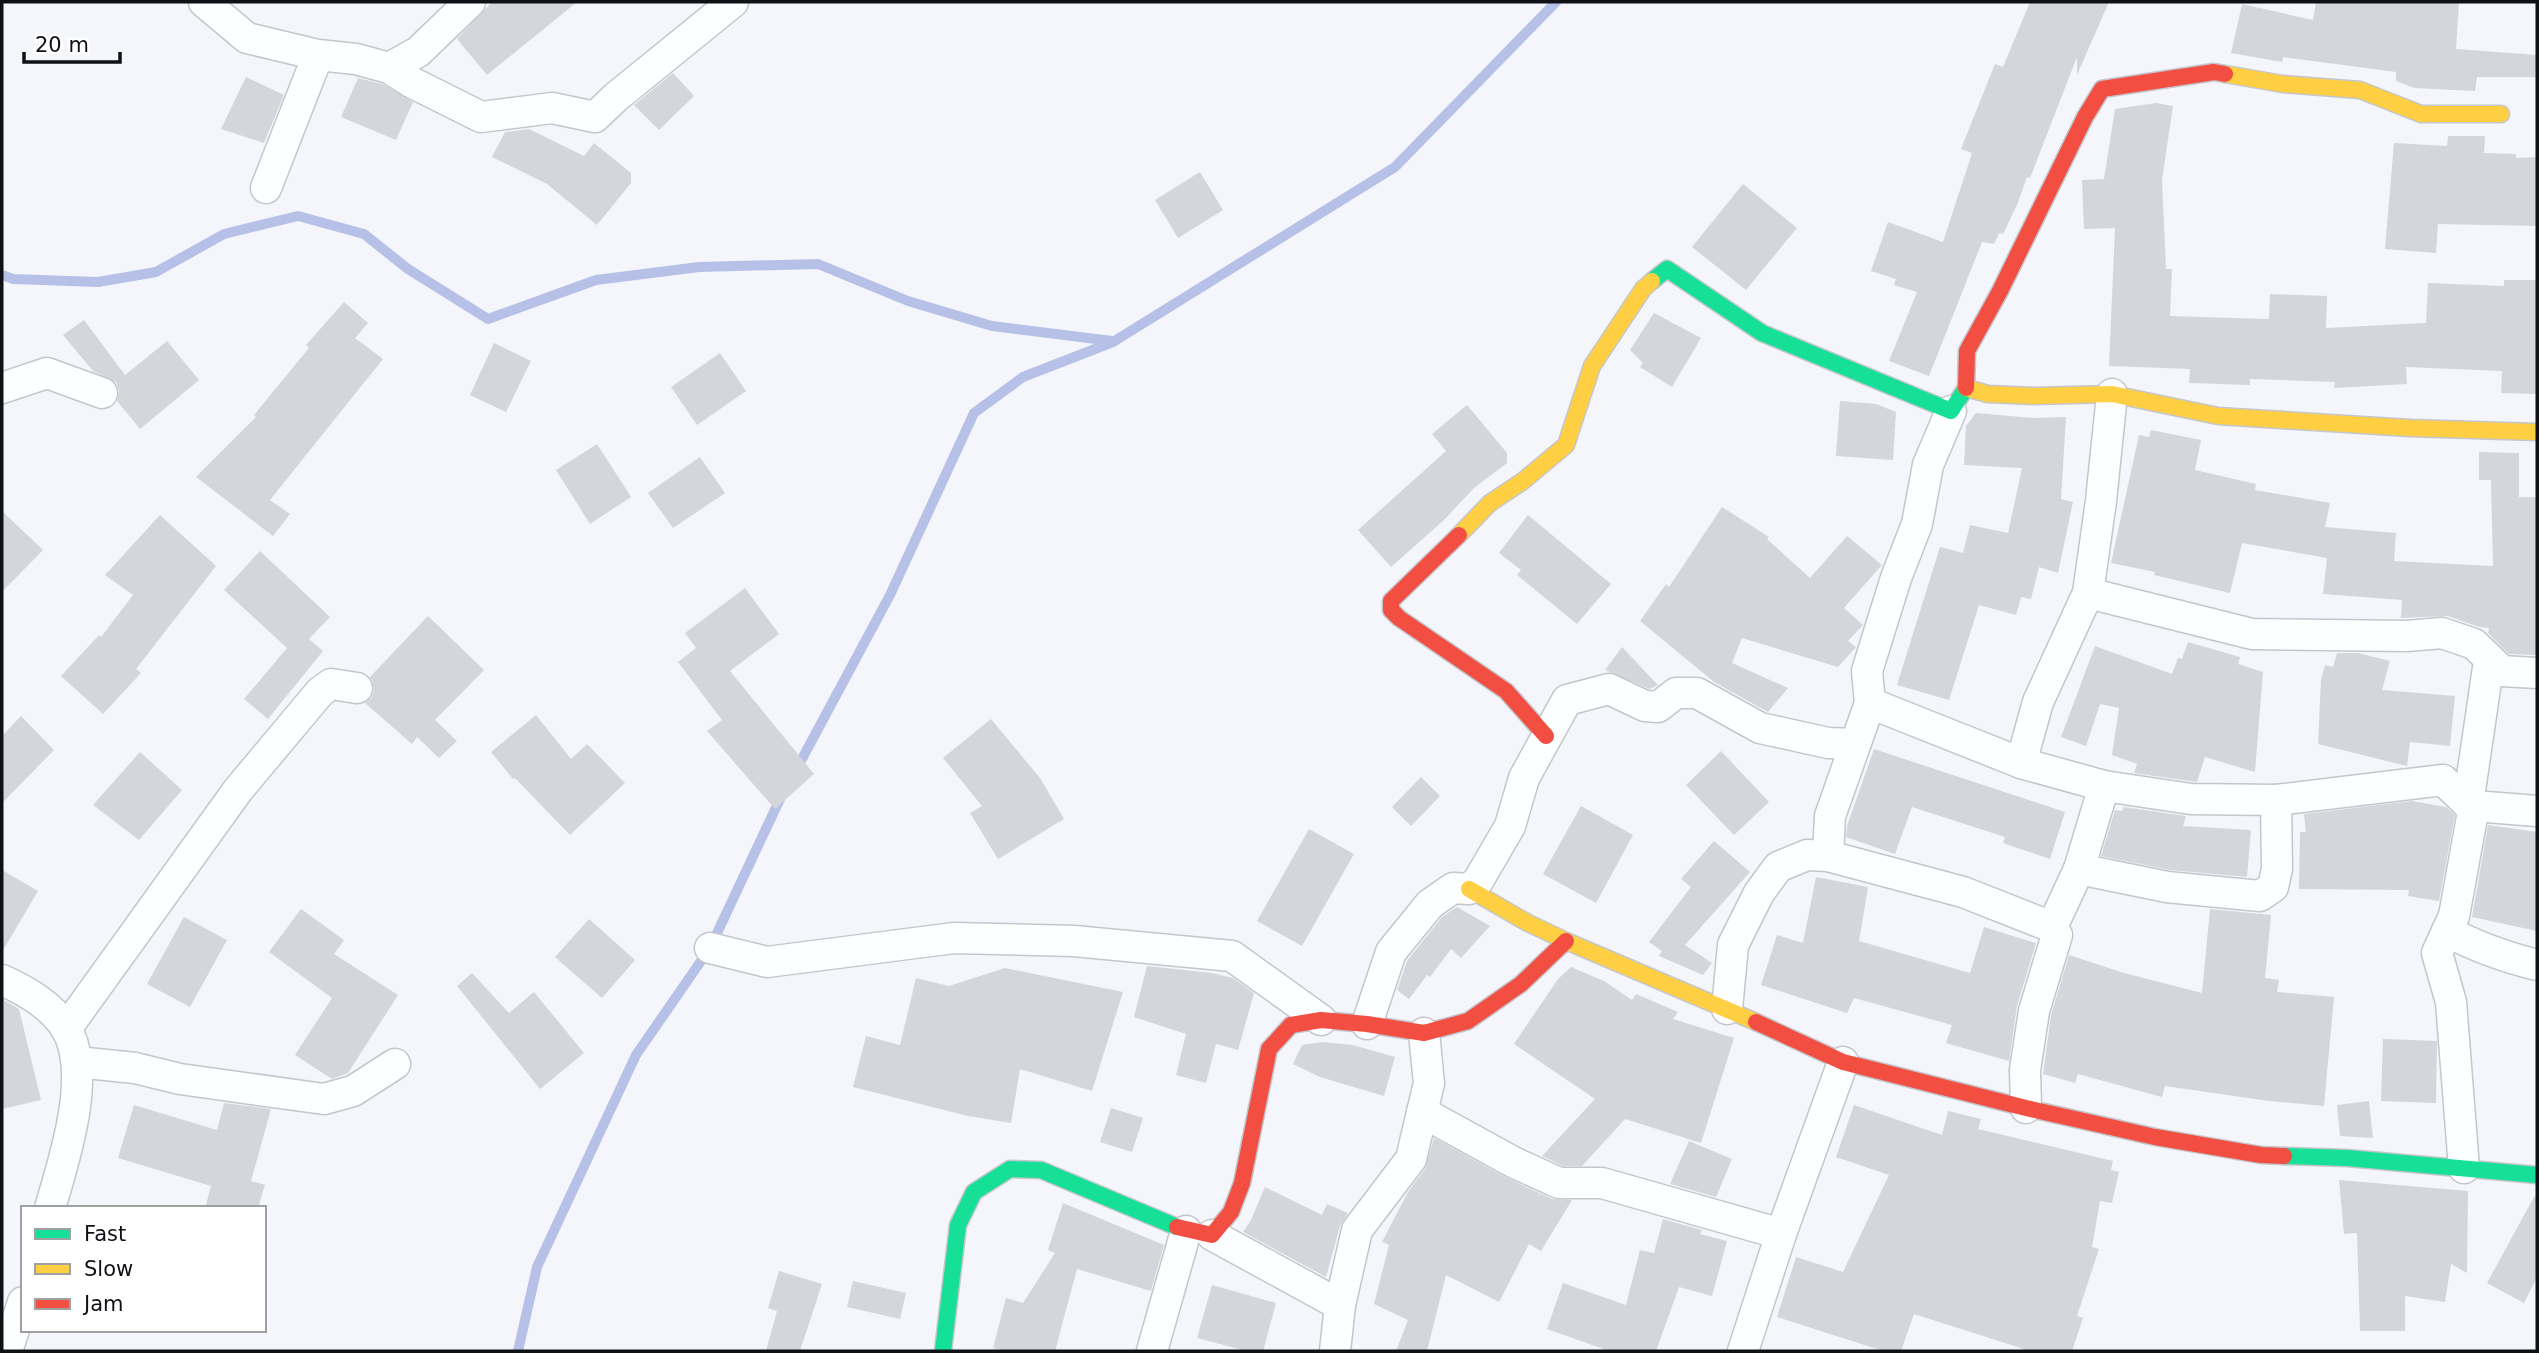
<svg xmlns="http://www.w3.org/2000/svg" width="2539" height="1353" viewBox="0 0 2539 1353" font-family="'DejaVu Sans',sans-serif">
	<rect width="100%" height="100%" fill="#f4f6fc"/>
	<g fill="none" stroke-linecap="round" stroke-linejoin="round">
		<g stroke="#b7c1e8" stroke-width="10">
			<polyline points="2,275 13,279 98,282 156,272 224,234 298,216 364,234 408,269 488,319 596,280 699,267 818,264 908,301 992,326 1112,341"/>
			<polyline points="796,770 890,595 974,413 1023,377 1113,342 1395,167 1556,2"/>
			<polyline points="518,1351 537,1267 636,1055 710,948 780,799"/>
		</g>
	</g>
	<g fill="#d4d6dc">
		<polygon points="492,2 577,2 487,75 457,39"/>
		<polygon points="2030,2 2109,2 2077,75 2077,57 2030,178 2027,177 2017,205 2003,234 1999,233 1994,244 1982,242 1929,376 1889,361 1917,292 1894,285 1896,279 1871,271 1888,222 1943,242 1972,153 1961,149 1995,64 2003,67"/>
		<polygon points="2316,2 2459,2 2456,49 2537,55 2537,77 2477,77 2475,91 2414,88 2396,81 2396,72 2283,57 2282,62 2231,53 2242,4 2313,20"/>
		<polygon points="673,73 694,96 659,130 634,105"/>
		<polygon points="246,77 284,95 264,143 221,129"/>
		<polygon points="358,78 382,84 413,102 396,140 341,117"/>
		<polygon points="2156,103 2173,106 2162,180 2166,269 2172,269 2170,316 2269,319 2270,294 2327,296 2326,328 2426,323 2428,283 2504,286 2504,280 2537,280 2537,394 2501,393 2502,371 2406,367 2407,384 2334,388 2335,382 2250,379 2250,385 2189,383 2190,369 2109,366 2115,228 2084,229 2082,180 2104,179 2115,109"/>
		<polygon points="529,129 584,156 594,143 631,173 631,183 597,225 547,184 492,157 505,132"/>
		<polygon points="2448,136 2485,136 2484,153 2516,154 2516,158 2537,157 2537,226 2438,224 2436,253 2385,249 2394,143 2447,146"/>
		<polygon points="1200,172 1223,210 1178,238 1155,200"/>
		<polygon points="1743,184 1797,228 1746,290 1692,247"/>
		<polygon points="344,302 368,323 355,338 383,359 270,500 290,514 273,536 196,477 256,417 254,415 309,348 306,345"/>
		<polygon points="1654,313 1701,338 1672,387 1640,367 1643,363 1630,350"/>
		<polygon points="84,320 125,375 167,341 199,380 140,429 117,401 119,391 116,382 93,371 63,335"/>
		<polygon points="494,343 531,361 506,412 470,395"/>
		<polygon points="720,353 746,391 697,425 671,387"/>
		<polygon points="1840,401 1876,404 1896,412 1893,460 1836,456"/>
		<polygon points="1467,405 1507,453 1507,463 1474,488 1444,520 1391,567 1358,530 1446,451 1432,434"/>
		<polygon points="1976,413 2033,418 2066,417 2061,499 2073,502 2058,573 2039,567 2031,599 2021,597 2016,615 1979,605 1949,700 1897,685 1940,547 1963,553 1970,525 2008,533 2022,468 1964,465 1966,426"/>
		<polygon points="2151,430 2201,440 2195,470 2256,484 2255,490 2330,503 2325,527 2396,533 2394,561 2493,566 2491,480 2479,480 2479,452 2519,453 2519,497 2537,497 2537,655 2509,654 2488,633 2489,628 2479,627 2448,616 2401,618 2402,600 2323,594 2327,558 2242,543 2230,593 2154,575 2155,572 2111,563 2139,435 2149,437"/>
		<polygon points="597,444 631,497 590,524 556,470"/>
		<polygon points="700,457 725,493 673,528 648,493"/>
		<polygon points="1722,507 1769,537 1767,539 1810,578 1847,536 1882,565 1844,608 1863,625 1848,641 1856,647 1838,667 1742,638 1732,663 1788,688 1768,712 1714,682 1640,621 1666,584 1669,587"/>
		<polygon points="2,511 43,550 2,592"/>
		<polygon points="160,515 216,566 136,669 141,673 103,714 61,676 99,635 101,637 133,595 105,575"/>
		<polygon points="1528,515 1611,584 1577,624 1517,575 1521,570 1499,553"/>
		<polygon points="260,551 330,617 309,639 323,651 268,719 244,699 287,648 224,590"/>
		<polygon points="745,588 779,634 730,671 814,774 775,809 707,731 722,720 678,662 696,648 685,633"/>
		<polygon points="428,616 484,670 435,720 457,741 439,758 417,737 412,744 365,703 371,698 374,691 373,682 370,677"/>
		<polygon points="2188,642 2240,657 2238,664 2263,672 2255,772 2205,757 2197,782 2134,773 2137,764 2112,755 2119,708 2100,704 2086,746 2061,737 2095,646 2172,674 2178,658 2182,659"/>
		<polygon points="1622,647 1654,681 1658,685 1650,689 1605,670"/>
		<polygon points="2337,653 2358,653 2390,661 2382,690 2455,696 2450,746 2410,742 2407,766 2318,744 2321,680 2325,665 2333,667"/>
		<polygon points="536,715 571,759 587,744 625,783 570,835 515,778 513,779 491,752"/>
		<polygon points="21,716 54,750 2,803 2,736"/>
		<polygon points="991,719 1040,778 1064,819 998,859 970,813 982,806 943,758"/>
		<polygon points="1874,749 2065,812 2050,859 2003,843 2005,837 1912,807 1895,854 1846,837 1847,826"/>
		<polygon points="1721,751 1769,802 1734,835 1686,785"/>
		<polygon points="140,752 182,790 139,840 93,805"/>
		<polygon points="1421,777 1440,796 1411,826 1392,807"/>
		<polygon points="2412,801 2446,807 2455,815 2439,901 2408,896 2409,890 2299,889 2300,832 2306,832 2304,814"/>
		<polygon points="1581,806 1633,835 1596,903 1543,874"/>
		<polygon points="2124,807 2186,816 2183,826 2251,830 2247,877 2170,870 2101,856 2115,810 2122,811"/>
		<polygon points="2488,825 2537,832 2537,931 2472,917"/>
		<polygon points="1309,829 1354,854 1302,946 1257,921"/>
		<polygon points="1714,841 1750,872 1685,945 1712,963 1703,975 1659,956 1662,951 1649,942 1691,887 1681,879"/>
		<polygon points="2,870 38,891 2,952"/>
		<polygon points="1816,877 1868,887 1859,941 1970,973 1984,927 2036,943 2017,1006 2009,1061 1946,1043 1952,1025 1854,998 1847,1013 1761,985 1777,935 1803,943"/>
		<polygon points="1457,907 1490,926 1461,958 1451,949 1430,977 1427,975 1409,999 1397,990 1407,961 1442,917"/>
		<polygon points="301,909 344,940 334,954 398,995 348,1073 332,1079 295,1055 332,998 269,952"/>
		<polygon points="2210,909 2271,915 2265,978 2279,980 2277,992 2334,997 2324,1106 2269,1101 2165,1086 2162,1097 2078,1074 2075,1083 2043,1074 2051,1015 2069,955 2124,973 2202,993"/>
		<polygon points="184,917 227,940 190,1007 147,984"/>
		<polygon points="589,919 635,960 602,998 555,957"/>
		<polygon points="1147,966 1212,973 1233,978 1254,993 1238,1050 1216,1044 1206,1083 1176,1075 1186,1034 1134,1017"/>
		<polygon points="1571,967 1604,981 1632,1000 1636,994 1678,1012 1673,1019 1734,1038 1701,1143 1625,1119 1582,1166 1563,1166 1542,1156 1595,1099 1514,1044 1558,979"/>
		<polygon points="1005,968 1123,992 1092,1091 1020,1069 1011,1123 968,1116 853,1087 866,1036 900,1045 916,978 949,986"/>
		<polygon points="472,973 509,1013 534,992 584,1053 540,1089 457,986"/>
		<polygon points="2,999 19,1009 41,1100 2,1109"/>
		<polygon points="2383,1039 2437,1041 2436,1103 2381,1101"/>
		<polygon points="1322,1042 1353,1045 1395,1057 1384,1096 1320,1077 1293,1064 1302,1045"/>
		<polygon points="2369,1101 2373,1138 2340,1136 2337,1105"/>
		<polygon points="224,1103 271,1109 251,1181 265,1185 258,1208 205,1208 211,1186 118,1158 134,1105 217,1130"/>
		<polygon points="1854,1105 1942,1135 1948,1111 1981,1119 1978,1129 2113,1161 2111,1170 2119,1172 2112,1203 2100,1201 2092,1247 2099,1249 2077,1316 2083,1318 2072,1351 2030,1351 1914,1314 1901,1351 1883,1351 1777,1317 1796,1257 1843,1272 1889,1175 1836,1157"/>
		<polygon points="1111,1108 1143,1118 1132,1152 1100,1142"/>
		<polygon points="1434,1138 1505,1177 1552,1199 1572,1200 1541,1251 1529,1244 1499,1302 1446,1275 1427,1351 1396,1351 1408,1320 1374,1304 1389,1245 1382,1242 1408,1192 1425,1169"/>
		<polygon points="1689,1141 1732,1159 1716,1197 1670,1184"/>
		<polygon points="2339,1180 2468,1191 2467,1273 2451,1264 2445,1302 2405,1296 2405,1331 2360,1331 2357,1233 2344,1234"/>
		<polygon points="1265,1187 1322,1215 1327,1204 1348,1213 1340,1226 1326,1277 1243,1232 1251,1220"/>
		<polygon points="2537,1196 2537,1277 2524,1303 2487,1283 2534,1197"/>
		<polygon points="1063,1203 1164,1245 1151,1291 1077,1269 1055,1351 1007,1351 993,1348 1006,1298 1023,1303 1055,1253 1048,1250"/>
		<polygon points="1663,1219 1702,1230 1700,1234 1727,1241 1712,1296 1679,1287 1656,1351 1609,1351 1547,1329 1563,1283 1626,1305 1640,1250 1654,1253"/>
		<polygon points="779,1271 822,1284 800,1351 766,1351 777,1311 768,1308"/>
		<polygon points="853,1281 906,1293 900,1319 847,1307"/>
		<polygon points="1212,1285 1276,1303 1263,1351 1246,1351 1197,1338"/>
	</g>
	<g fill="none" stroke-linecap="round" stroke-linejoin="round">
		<defs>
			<g id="street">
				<polyline points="204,2 247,38 318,55 356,59 389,68 411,82 481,117 552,108 595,117 616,97 733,2"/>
				<polyline points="389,68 418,52 470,2"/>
				<polyline points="266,188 318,55"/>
				<polyline points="2,388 47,373 102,393"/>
				<polyline points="2088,593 2252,634 2407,636 2442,633 2474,644 2502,671 2537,673"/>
				<polyline points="1870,703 2021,763 2104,786 2191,799 2276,800 2443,780 2468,804 2474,806 2537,811"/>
				<polyline points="2021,763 2038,702 2088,593 2101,501 2112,394"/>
				<polyline points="2468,804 2489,661"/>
				<polyline points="1828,856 1830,816 1870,703 1867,671 1896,578 1917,524 1928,465 1951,411"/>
				<polyline points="2079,869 2167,887 2260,896 2273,887 2277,869 2276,800"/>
				<path d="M 2447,931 C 2476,947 2505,957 2537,965"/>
				<polyline points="710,948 767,962 954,938 1074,941 1232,956 1321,1020"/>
				<path d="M 2,980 C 26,991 51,1005 66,1028 C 93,1074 64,1160 50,1208"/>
				<polyline points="1727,1009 1733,945 1759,893 1778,867 1807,855 1828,856 1963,892 2052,927"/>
				<polyline points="1367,1024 1391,952 1430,904 1453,888 1469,889 1478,881 1510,826 1524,778 1567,700 1609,689 1645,706 1658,707 1676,693 1697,693 1760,728 1828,743 1855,744"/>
				<polyline points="66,1029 238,790 320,692 331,684 357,688"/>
				<polyline points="77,1062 135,1068 180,1079 324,1099 353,1091 395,1064"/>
				<polyline points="2026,1108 2025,1070 2034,1011 2057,935 2052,927 2079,869 2104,786"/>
				<polyline points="1422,1112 1513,1162 1559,1183 1602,1183 1781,1234"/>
				<polyline points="2464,1168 2451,1002 2437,953 2454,916 2474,806"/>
				<polyline points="1212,1235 1340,1305"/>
				<polyline points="7,1351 23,1302"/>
				<polyline points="1152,1351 1186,1231"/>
				<polyline points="1335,1351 1340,1305 1357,1230 1411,1159 1429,1083 1424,1033"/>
				<polyline points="1743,1351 1781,1234 1843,1062"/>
			</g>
			<g id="fast">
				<polyline points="1652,281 1667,269 1762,333 1951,411 1966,388"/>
				<polyline points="2284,1156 2347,1158 2537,1175"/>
				<polyline points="943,1351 958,1225 974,1192 1010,1169 1041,1170 1177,1227"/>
			</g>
			<g id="slow">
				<polyline points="2225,74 2283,84 2360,90 2421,114 2501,114"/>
				<polyline points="1966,388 1988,394 2034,396 2112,394 2218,416 2410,428 2537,432"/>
				<polyline points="1459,535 1490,503 1523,481 1566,445 1592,366 1643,289 1652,281"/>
				<polyline points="1469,889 1528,923 1566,941 1756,1022"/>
			</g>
			<g id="jam">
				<polyline points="1966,388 1967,351 2000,291 2085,117 2102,89 2214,72 2225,74"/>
				<polyline points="1459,535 1391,601 1391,610 1399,618 1506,691 1546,736"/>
				<polyline points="1756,1022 1843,1062 2026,1108 2155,1137 2261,1155 2284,1156"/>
				<polyline points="1177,1227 1212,1235 1231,1212 1242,1183 1269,1049 1291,1025 1321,1020 1367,1024 1424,1033 1468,1021 1521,984 1566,941"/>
			</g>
		</defs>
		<use href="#street" stroke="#c4c6cc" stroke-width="33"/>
		<use href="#fast" stroke="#c4c6cc" stroke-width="19"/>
		<use href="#slow" stroke="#c4c6cc" stroke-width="19"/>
		<use href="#jam" stroke="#c4c6cc" stroke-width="19"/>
		<use href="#street" stroke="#fdfeff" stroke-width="30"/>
		<use href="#fast" stroke="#16e098" stroke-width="16"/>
		<use href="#slow" stroke="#ffcf43" stroke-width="16"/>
		<use href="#jam" stroke="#f24e42" stroke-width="16"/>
	</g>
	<rect width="2539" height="1353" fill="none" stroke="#0f1117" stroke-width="7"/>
	<rect x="21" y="1206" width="245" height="126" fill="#ffffff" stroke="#9fa0a2" stroke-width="2"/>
	<rect x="35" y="1229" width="35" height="10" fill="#16e098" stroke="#9fa0a2" stroke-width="2"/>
	<text x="84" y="1241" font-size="21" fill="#0f1117">Fast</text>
	<rect x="35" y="1264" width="35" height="10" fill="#ffcf43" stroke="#9fa0a2" stroke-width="2"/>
	<text x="84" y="1276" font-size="21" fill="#0f1117">Slow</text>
	<rect x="35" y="1299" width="35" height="10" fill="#f24e42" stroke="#9fa0a2" stroke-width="2"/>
	<text x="84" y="1311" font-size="21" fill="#0f1117">Jam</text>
	<path d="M24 52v10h96v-10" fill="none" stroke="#0f1117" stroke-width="3.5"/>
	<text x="35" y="52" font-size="21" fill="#0f1117" stroke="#ffffff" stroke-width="5" paint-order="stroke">20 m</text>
</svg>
